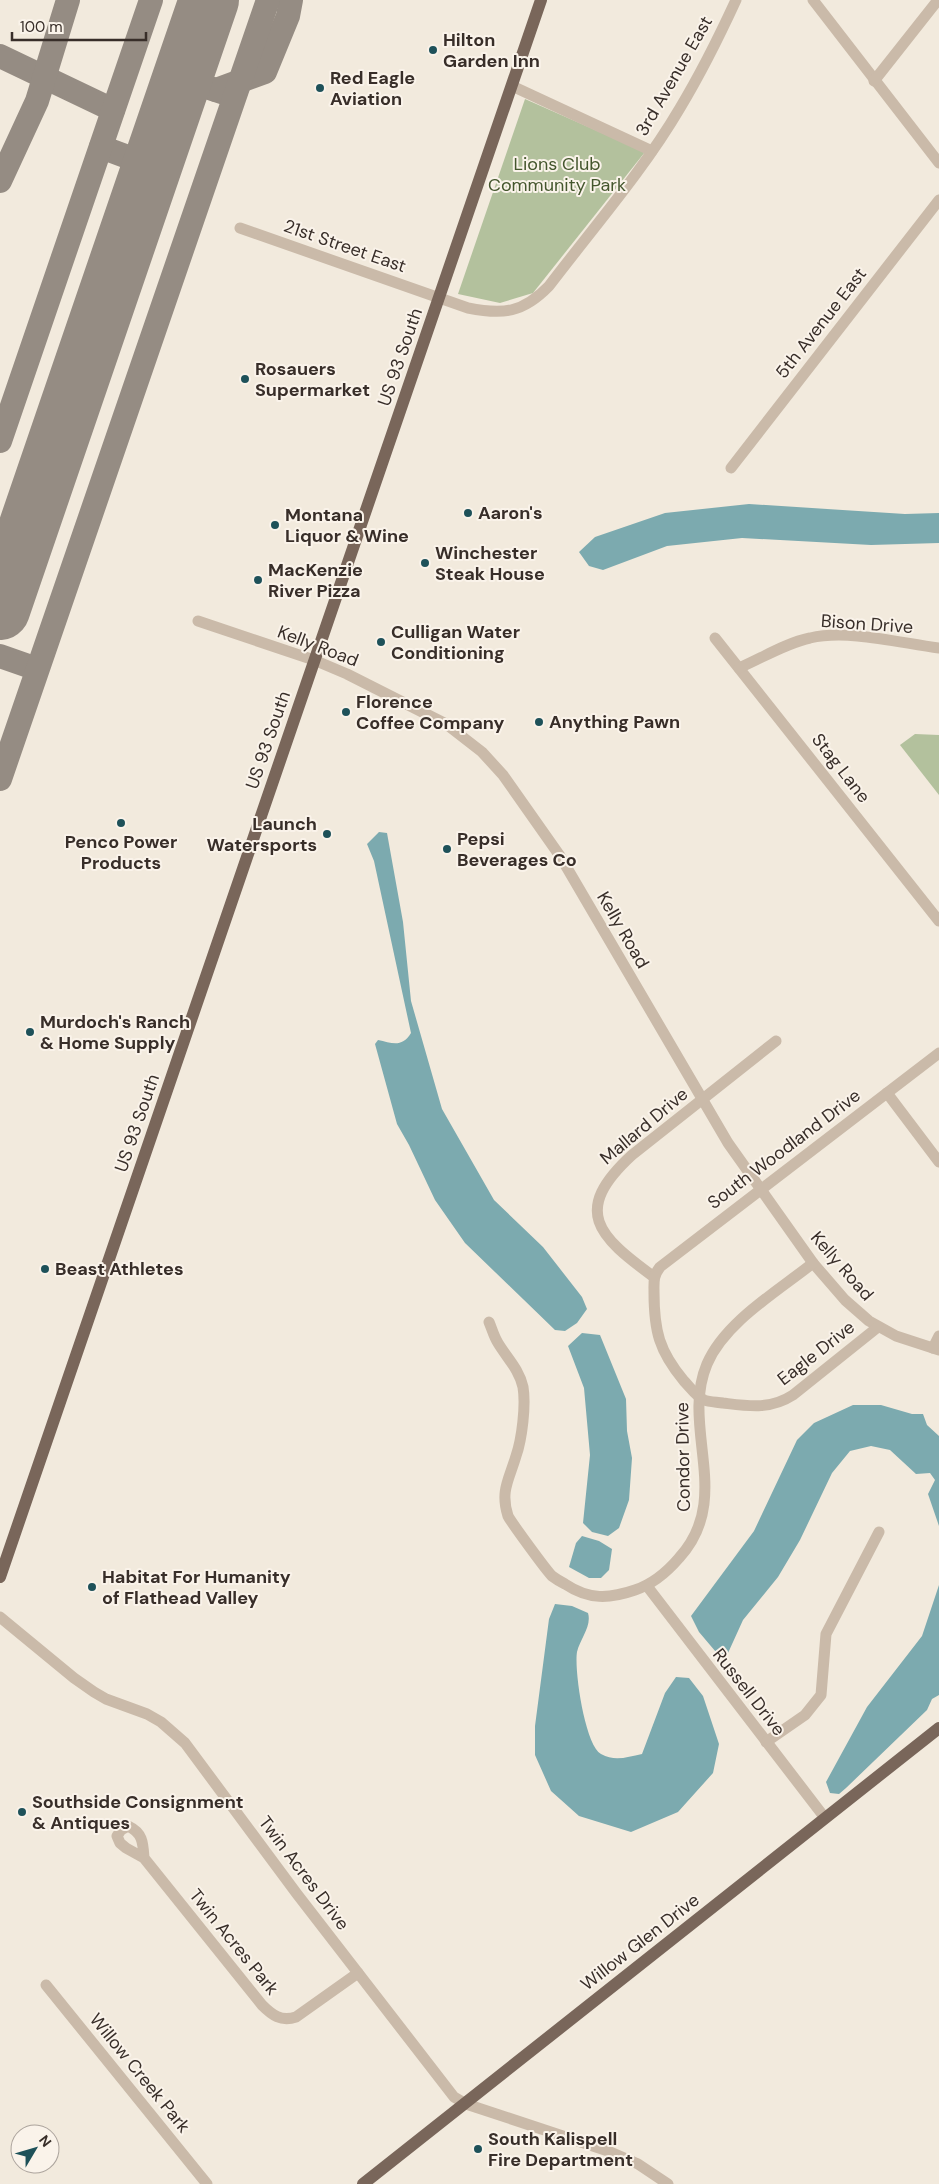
<svg xmlns="http://www.w3.org/2000/svg" width="939" height="2184" viewBox="0 0 939 2184" font-family="'DM Sans',sans-serif">
	<rect width="100%" height="100%" fill="#f2eadd"/>
	<g fill="#b3c19d">
		<polygon points="525,99 645,152 533,293 500,303 458,294"/>
		<polygon points="915,734 939,735 939,795 900,745"/>
	</g>
	<g fill="#7caaaf">
		<polygon points="749,504 905,514 939,513 939,543 871,545 742,538 667,546 603,570 589,566 579,552 595,537 665,513"/>
		<path d="M 379,832 L 387,833 L 403,922 L 411,1001 L 442,1109 L 494,1200 L 543,1247 L 582,1297 L 587,1309 L 577,1323 L 565,1331 L 555,1330 L 465,1243 L 435,1200 L 409,1145 L 397,1124 L 375,1044 L 378,1040 C 392,1043 402,1048 411,1033 L 374,861 L 367,844 Z"/>
		<polygon points="582,1333 600,1335 626,1399 627,1431 632,1458 629,1500 619,1528 608,1536 592,1532 583,1523 590,1455 584,1388 568,1346"/>
		<polygon points="853,1405 881,1405 912,1414 923,1414 927,1425 939,1436 939,1526 928,1494 935,1480 930,1473 916,1474 890,1450 871,1446 850,1451 832,1473 800,1540 778,1577 743,1620 728,1653 721,1658 699,1632 691,1616 754,1531 797,1440 814,1423"/>
		<polygon points="582,1536 599,1541 612,1549 609,1570 601,1578 589,1578 569,1567 576,1543"/>
		<polygon points="939,1585 939,1695 932,1699 927,1710 846,1788 839,1794 830,1793 826,1782 867,1707 922,1636"/>
		<path d="M 555,1604 L 572,1606 L 588,1613 C 592,1626 580,1639 577,1652 C 574,1670 585,1745 601,1754 C 615,1762 627,1757 642,1754 L 665,1693 L 676,1677 L 689,1678 L 703,1696 L 719,1744 L 713,1773 L 678,1812 L 631,1832 L 579,1816 L 551,1791 L 535,1755 L 535,1726 L 549,1619 Z"/>
	</g>
	<g fill="none" stroke-linecap="round" stroke-linejoin="round">
		<g stroke="#958c83" stroke-width="24">
			<polyline points="0,56 113,110"/>
			<polyline points="182,79 231,95"/>
			<polyline points="216,90 265,72 288,16 291,0"/>
			<polyline points="101,147 152,166"/>
			<polyline points="0,181 37,101 68,0"/>
			<polyline points="0,441 151,0"/>
			<polyline points="0,656 37,669"/>
			<polyline points="0,779 268,0"/>
		</g>
		<polyline stroke="#958c83" stroke-width="60" points="0,610 209,0"/>
		<g stroke="#cabaa9" stroke-width="11">
			<polyline points="813,0 939,163"/>
			<polyline points="874,81 938,0"/>
			<polyline points="512,86 652,151"/>
			<path d="M 240,228 L 468,308 C 503,315 523,313 549,286 C 593,228 643,171 680,108 C 701,73 719,37 736,0"/>
			<polyline points="731,468 939,200"/>
			<polyline points="198,621 314,660 347,674 446,724 482,752 503,775 560,856 728,1143 813,1263 845,1300 869,1321 896,1336 939,1350"/>
			<polyline points="715,638 939,921"/>
			<path d="M 739,668 C 762,658 786,643 810,638 C 848,629 900,643 939,648"/>
			<polyline points="887,1093 939,1162"/>
			<path d="M 654,1277 C 598,1236 571,1211 632,1155 L 776,1041"/>
			<path d="M 489,1322 C 492,1329 494,1337 498,1343 C 507,1358 519,1369 523,1387 C 526,1405 522,1439 516,1456 C 509,1480 500,1491 508,1516 C 511,1522 546,1570 552,1576 C 556,1579 561,1582 565,1584 C 589,1600 609,1599 635,1590 C 653,1584 667,1572 679,1558 C 734,1498 680,1428 707,1364 C 725,1322 778,1291 813,1263"/>
			<path d="M 878,1327 L 793,1395 C 770,1410 748,1406 723,1403 C 717,1402 709,1402 704,1400 C 696,1396 690,1387 684,1381 C 659,1351 654,1331 654,1292 C 654,1282 653,1276 660,1267 L 939,1053"/>
			<polyline points="933,1348 939,1336"/>
			<polyline points="647,1586 825,1818"/>
			<polyline points="0,1617 74,1678 94,1692 106,1699 147,1714 161,1722 185,1743 297,1894 454,2097 466,2104 608,2151 638,2164 668,2184"/>
			<polyline points="766,1742 805,1715 821,1695 826,1634 879,1532"/>
			<path d="M 144,1858 L 126,1848 L 120,1843 L 117,1836 L 121,1830 L 128,1826 C 143,1833 143,1843 144,1858 L 262,2005 C 272,2015 281,2022 296,2017 L 358,1973"/>
			<polyline points="46,1985 207,2184"/>
		</g>
		<g stroke="#79665a" stroke-width="12">
			<polyline points="0,1577 541,0"/>
			<polyline points="363,2184 939,1728"/>
		</g>
	</g>
	<g fill="#1e5159" stroke="#faf3ea" stroke-width="2">
		<circle cx="433" cy="50" r="5"/>
		<circle cx="320" cy="88" r="5"/>
		<circle cx="245" cy="379" r="5"/>
		<circle cx="468" cy="513" r="5"/>
		<circle cx="275" cy="525" r="5"/>
		<circle cx="425" cy="563" r="5"/>
		<circle cx="258" cy="580" r="5"/>
		<circle cx="381" cy="642" r="5"/>
		<circle cx="346" cy="712" r="5"/>
		<circle cx="539" cy="722" r="5"/>
		<circle cx="121" cy="823" r="5"/>
		<circle cx="327" cy="834" r="5"/>
		<circle cx="447" cy="849" r="5"/>
		<circle cx="30" cy="1032" r="5"/>
		<circle cx="45" cy="1269" r="5"/>
		<circle cx="92" cy="1587" r="5"/>
		<circle cx="22" cy="1812" r="5"/>
		<circle cx="478" cy="2149" r="5"/>
	</g>
	<g text-anchor="middle" stroke-width="4" stroke-linejoin="round" paint-order="stroke">
		<g font-size="18" font-weight="bold" fill="#382e29" stroke="#faf3ea" text-anchor="start">
			<text x="443" y="46">Hilton<tspan x="443" dy="21">Garden Inn</tspan></text>
			<text x="330" y="84">Red Eagle<tspan x="330" dy="21">Aviation</tspan></text>
			<text x="255" y="375">Rosauers<tspan x="255" dy="21">Supermarket</tspan></text>
			<text x="478" y="519">Aaron's</text>
			<text x="285" y="521">Montana<tspan x="285" dy="21">Liquor &amp; Wine</tspan></text>
			<text x="435" y="559">Winchester<tspan x="435" dy="21">Steak House</tspan></text>
			<text x="268" y="576">MacKenzie<tspan x="268" dy="21">River Pizza</tspan></text>
			<text x="391" y="638">Culligan Water<tspan x="391" dy="21">Conditioning</tspan></text>
			<text x="356" y="708">Florence<tspan x="356" dy="21">Coffee Company</tspan></text>
			<text x="549" y="728">Anything Pawn</text>
			<text x="317" y="830" text-anchor="end">Launch<tspan x="317" dy="21">Watersports</tspan></text>
			<text x="457" y="845">Pepsi<tspan x="457" dy="21">Beverages Co</tspan></text>
			<text x="121" y="848" text-anchor="middle">Penco Power<tspan x="121" dy="21">Products</tspan></text>
			<text x="40" y="1028">Murdoch's Ranch<tspan x="40" dy="21">&amp; Home Supply</tspan></text>
			<text x="55" y="1275">Beast Athletes</text>
			<text x="102" y="1583">Habitat For Humanity<tspan x="102" dy="21">of Flathead Valley</tspan></text>
			<text x="32" y="1808">Southside Consignment<tspan x="32" dy="21">&amp; Antiques</tspan></text>
			<text x="488" y="2145">South Kalispell<tspan x="488" dy="21">Fire Department</tspan></text>
		</g>
		<g font-size="18" fill="#382e29" stroke="#faf3ea">
			<text transform="translate(674 76) rotate(-60)" y="6">3rd Avenue East</text>
			<text transform="translate(345 246) rotate(19)" y="6">21st Street East</text>
			<text transform="translate(821 323) rotate(-52)" y="6">5th Avenue East</text>
			<text transform="translate(400 357) rotate(-71)" y="6">US 93 South</text>
			<text transform="translate(867 624) rotate(4)" y="6">Bison Drive</text>
			<text transform="translate(318 646) rotate(21)" y="6">Kelly Road</text>
			<text transform="translate(268 740) rotate(-71)" y="6">US 93 South</text>
			<text transform="translate(841 768) rotate(52)" y="6">Stag Lane</text>
			<text transform="translate(623 930) rotate(60)" y="6">Kelly Road</text>
			<text transform="translate(137 1123) rotate(-71)" y="6">US 93 South</text>
			<text transform="translate(644 1126) rotate(-40)" y="6">Mallard Drive</text>
			<text transform="translate(784 1149) rotate(-37)" y="6">South Woodland Drive</text>
			<text transform="translate(842 1266) rotate(49)" y="6">Kelly Road</text>
			<text transform="translate(816 1353) rotate(-38)" y="6">Eagle Drive</text>
			<text transform="translate(683 1457) rotate(-91)" y="6">Condor Drive</text>
			<text transform="translate(749 1692) rotate(52)" y="6">Russell Drive</text>
			<text transform="translate(304 1873) rotate(53)" y="6">Twin Acres Drive</text>
			<text transform="translate(234 1942) rotate(51)" y="6">Twin Acres Park</text>
			<text transform="translate(640 1942) rotate(-38)" y="6">Willow Glen Drive</text>
			<text transform="translate(140 2073) rotate(51)" y="6">Willow Creek Park</text>
		</g>
		<g font-size="18" fill="#44562d" stroke="#faf3ea">
			<text x="557" y="170">Lions Club<tspan x="557" dy="21">Community Park</tspan></text>
		</g>
	</g>
	<g transform="translate(35 2149) rotate(52)"><circle r="24" fill="#faf3ea" stroke="#aca49d"/>
	<path d="M0-4L9 19L0 12L-9 19Z" fill="#1e5159"/>
	<text y="-8" font-size="14" font-weight="bold" text-anchor="middle" fill="#382e29">N</text>
	</g>
	<path d="M12 32v8h134v-8" fill="none" stroke="#382e29" stroke-width="2.5"/>
	<text x="20" y="32" font-size="15" fill="#382e29" stroke="#faf3ea" stroke-width="4" paint-order="stroke">100 m</text>
</svg>
